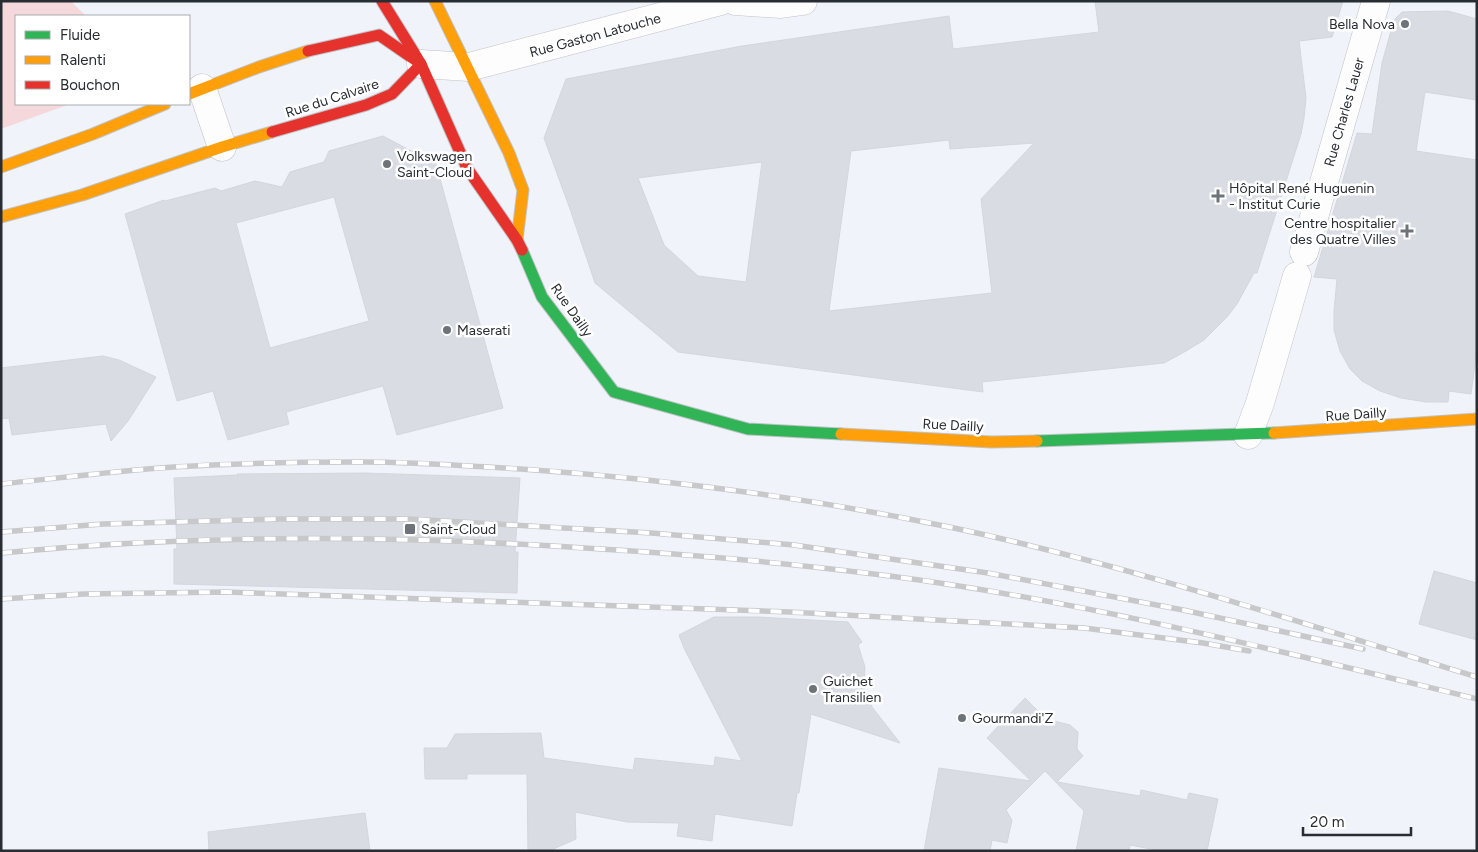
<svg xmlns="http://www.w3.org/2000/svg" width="1478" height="852" viewBox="0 0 1478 852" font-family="Figtree,sans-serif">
	<rect width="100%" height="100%" fill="#f0f4fa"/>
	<polygon fill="#f5d8db" points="1,1 71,1 86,16 16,16 16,104 70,104 1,129"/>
	<g fill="#d9dde3" stroke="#d3d7dd" fill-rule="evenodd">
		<path d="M 1095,1 L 1343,1 L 1332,37 L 1299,41 L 1306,98 L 1304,118 L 1301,134 L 1257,273 L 1254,273 L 1237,304 L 1227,317 L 1204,340 L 1186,351 L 1164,363 L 982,382 L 983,392 L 678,352 L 595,283 L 570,209 L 544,138 L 566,79 L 742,46 L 949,16 L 953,49 L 1099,32 ZM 949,140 L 950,149 L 1034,143 L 981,199 L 992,293 L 829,311 L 851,151 ZM 762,162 L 746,282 L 698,276 L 664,245 L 638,178 Z"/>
		<polygon points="1448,11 1477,19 1477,100 1425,92 1416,151 1477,160 1477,349 1471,394 1449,391 1448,402 1426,402 1401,398 1380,391 1362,381 1350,369 1340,351 1334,330 1334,311 1337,279 1314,277 1357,133 1372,134 1382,63 1394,20 1402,12"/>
		<path d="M 383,136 L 436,164 L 503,408 L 397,435 L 383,386 L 286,412 L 289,424 L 228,440 L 213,391 L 177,401 L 125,214 L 164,200 L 165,201 L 215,188 L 221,191 L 255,181 L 282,187 L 290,172 L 324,162 L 329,151 ZM 334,197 L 369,321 L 270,348 L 236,223 Z"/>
		<polygon points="103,356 119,360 156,377 128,421 111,441 106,424 12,435 9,418 1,419 1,368"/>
		<polygon points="365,473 520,478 515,552 518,552 517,593 174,584 174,549 177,549 174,478 238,475 237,474"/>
		<polygon points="1434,571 1477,583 1477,640 1419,624"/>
		<polygon points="714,617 758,617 848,622 862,642 858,645 865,667 864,688 867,696 872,707 900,743 811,714 799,793 797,793 792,826 715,814 712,841 677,836 679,823 627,822 575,812 576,839 549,851 528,851 527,774 467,774 467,779 425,779 424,748 447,748 455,734 541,733 544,758 633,770 635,758 714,766 715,757 742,761 684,648 679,635"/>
		<polygon points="1025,698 1046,719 1070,725 1078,732 1077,749 1083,756 1057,782 1140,796 1141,790 1187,800 1189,793 1218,799 1207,851 1161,851 1130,845 1129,851 1076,851 1084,811 1045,771 1006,810 1012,820 1007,843 992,840 990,851 924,851 939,768 1031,781 987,738"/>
		<polygon points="365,813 370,851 209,851 208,832"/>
	</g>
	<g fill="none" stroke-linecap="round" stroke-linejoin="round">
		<defs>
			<g id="street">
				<polyline points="735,1 781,4 803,1"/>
				<polyline points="421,64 469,67 721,1"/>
				<polyline points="202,88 222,147"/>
				<polyline points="1304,252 1376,1"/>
				<polyline points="1248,435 1260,403 1297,276"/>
			</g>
			<g id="fast">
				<polyline points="522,250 542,297 614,392 748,429 841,434"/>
				<polyline points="1037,441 1274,433"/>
			</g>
			<g id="slow">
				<polyline points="435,1 509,153 523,190 517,240"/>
				<polyline points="189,94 259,67 308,51"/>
				<polyline points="1,167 93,134 165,104"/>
				<polyline points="1,217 82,195 222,147 272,132"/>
				<polyline points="1274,433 1477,419"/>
				<polyline points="841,434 991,442 1037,441"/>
			</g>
			<g id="jam">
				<polyline points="382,1 421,64 467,168 517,240 522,250"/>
				<polyline points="272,132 366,105 392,94 421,64 379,35 308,51"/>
			</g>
		</defs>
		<use href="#street" stroke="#bec2c7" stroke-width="29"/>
		<use href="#fast" stroke="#bec2c7" stroke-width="13"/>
		<use href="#slow" stroke="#bec2c7" stroke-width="13"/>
		<use href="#jam" stroke="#bec2c7" stroke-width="13"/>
		<use href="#street" stroke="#fdfdfe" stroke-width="28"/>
		<use href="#fast" stroke="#30b455" stroke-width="11"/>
		<use href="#slow" stroke="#ff9f0a" stroke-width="11"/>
		<use href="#jam" stroke="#e5322d" stroke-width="11"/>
		<defs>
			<g id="rail">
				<path d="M 1,484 C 59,478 116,471 174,467 C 237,463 300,462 363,462 C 415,462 468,466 521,469 C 667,479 811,498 954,528 C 1131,566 1304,624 1477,677"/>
				<polyline points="1,532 103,524 280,519 409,519 651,533 794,545 988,573 1183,610 1363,649"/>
				<path d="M 1,553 C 195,534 390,535 585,548 C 687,554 789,563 890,576 C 1089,602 1283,652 1477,699"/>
				<polyline points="1,599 84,594 225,592 790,612 1084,628 1203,643 1249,651"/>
			</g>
		</defs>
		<use href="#rail" stroke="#c7c8ca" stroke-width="5.5"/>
		<use href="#rail" stroke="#fff" stroke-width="4" stroke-dasharray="11" stroke-linecap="butt"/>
	</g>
	<g fill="#6e7279" stroke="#fff" stroke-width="2">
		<circle cx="1405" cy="24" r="5"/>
		<circle cx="387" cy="164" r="5"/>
		<path d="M1215.5 188.5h5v5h5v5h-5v5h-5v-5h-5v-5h5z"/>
		<path d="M1404.5 223.5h5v5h5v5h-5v5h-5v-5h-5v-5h5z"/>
		<circle cx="447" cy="330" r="5"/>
		<rect x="404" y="523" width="12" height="12" rx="2.5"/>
		<circle cx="813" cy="689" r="5"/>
		<circle cx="962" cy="718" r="5"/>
	</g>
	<g text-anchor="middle" stroke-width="5" stroke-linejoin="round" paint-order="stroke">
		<g font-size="14" fill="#282c33" stroke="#fff" text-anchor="start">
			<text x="1395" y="29" text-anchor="end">Bella Nova</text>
			<text x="397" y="161">Volkswagen<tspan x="397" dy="16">Saint-Cloud</tspan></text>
			<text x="1229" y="193">Hôpital René Huguenin<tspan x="1229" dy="16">- Institut Curie</tspan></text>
			<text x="1396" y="228" text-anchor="end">Centre hospitalier<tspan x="1396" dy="16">des Quatre Villes</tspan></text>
			<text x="457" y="335">Maserati</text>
			<text x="421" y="534">Saint-Cloud</text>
			<text x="823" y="686">Guichet<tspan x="823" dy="16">Transilien</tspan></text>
			<text x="972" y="723">Gourmandi'Z</text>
		</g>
		<g font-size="14" fill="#282c33" stroke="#fff">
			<text transform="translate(595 35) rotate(-15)" y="5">Rue Gaston Latouche</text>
			<text transform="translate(332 98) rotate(-18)" y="5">Rue du Calvaire</text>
			<text transform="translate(1344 112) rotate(-74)" y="5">Rue Charles Lauer</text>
			<text transform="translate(572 310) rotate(55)" y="5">Rue Dailly</text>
			<text transform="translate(1356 414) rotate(-4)" y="5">Rue Dailly</text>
			<text transform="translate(953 425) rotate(3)" y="5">Rue Dailly</text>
		</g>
	</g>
	<rect width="1478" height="852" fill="none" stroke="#282c33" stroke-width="5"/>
	<rect x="15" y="15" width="175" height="90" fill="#ffffff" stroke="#a9abad"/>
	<rect x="25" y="31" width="25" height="8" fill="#30b455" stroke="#a9abad"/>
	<text x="60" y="40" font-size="15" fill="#282c33">Fluide</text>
	<rect x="25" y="56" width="25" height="8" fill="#ff9f0a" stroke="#a9abad"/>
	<text x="60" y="65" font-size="15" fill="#282c33">Ralenti</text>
	<rect x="25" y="81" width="25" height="8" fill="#e5322d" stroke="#a9abad"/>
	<text x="60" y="90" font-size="15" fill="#282c33">Bouchon</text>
	<path d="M1303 827v8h108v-8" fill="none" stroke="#282c33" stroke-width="2.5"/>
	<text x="1310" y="827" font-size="15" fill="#282c33" stroke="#ffffff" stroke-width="4" paint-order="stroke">20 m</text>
</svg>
